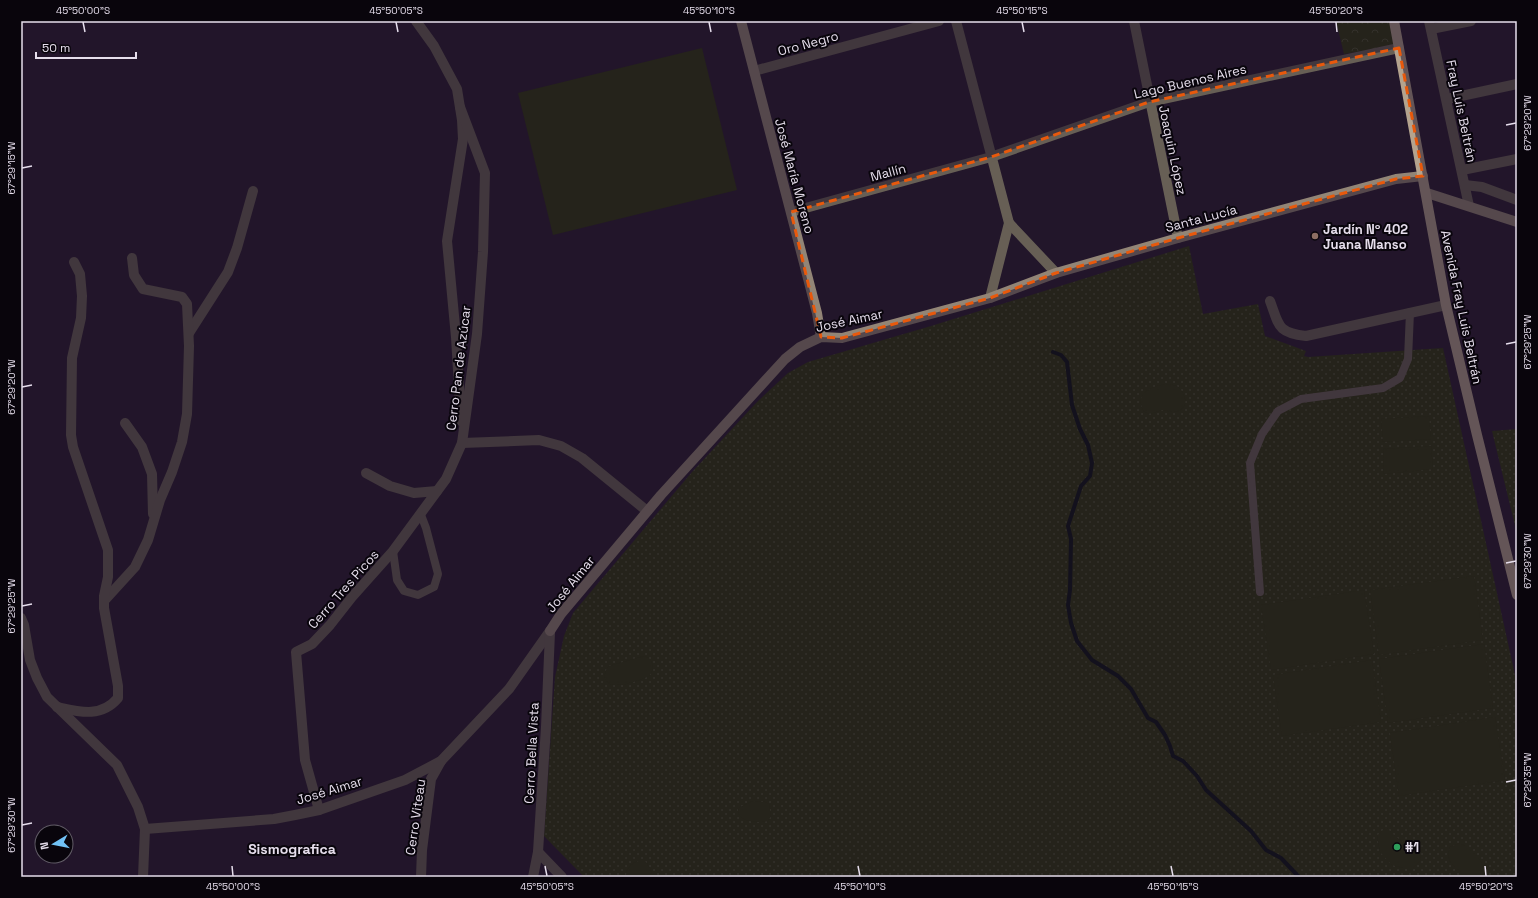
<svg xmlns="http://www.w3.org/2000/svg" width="1538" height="898" viewBox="0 0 1538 898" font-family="'Space Grotesk',sans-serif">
	<defs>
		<pattern id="grass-dots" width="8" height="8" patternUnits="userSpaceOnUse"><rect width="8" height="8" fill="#283309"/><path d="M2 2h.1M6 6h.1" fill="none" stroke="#47502d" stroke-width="1.8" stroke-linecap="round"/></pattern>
		<pattern id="park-crowns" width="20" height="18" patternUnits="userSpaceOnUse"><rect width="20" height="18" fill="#283309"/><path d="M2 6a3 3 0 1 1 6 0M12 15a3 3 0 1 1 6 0" fill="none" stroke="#47502d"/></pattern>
	</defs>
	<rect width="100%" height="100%" fill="#22162a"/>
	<g fill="url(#grass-dots)">
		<polygon points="1189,246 1203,314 1258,304 1265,336 1306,351 1304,356 1308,357 1443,348 1517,684 1517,877 584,877 544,836 555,677 564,636 573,613 692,472 757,402 788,373 808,362 931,326"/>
		<polygon points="1517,429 1517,534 1492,431"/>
	</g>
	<polygon fill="url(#park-crowns)" points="1336,21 1390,21 1395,46 1344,54"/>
	<g fill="#283309">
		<polygon points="702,48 737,190 553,235 518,93"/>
		<path d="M 1165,384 C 1176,384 1182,387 1185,399 C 1187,406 1180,413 1172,412 C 1169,412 1166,410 1163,410 C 1156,411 1151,416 1145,412 C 1142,410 1142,407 1141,404 C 1139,391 1155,386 1165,384 Z"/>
		<polygon points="1429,416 1431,439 1383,442 1381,419"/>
		<polygon points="1431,446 1433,469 1384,474 1383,449"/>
		<polygon points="1474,576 1483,640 1379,655 1370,590"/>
		<polygon points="1364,590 1374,654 1271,670 1261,605"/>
		<polygon points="1484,644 1493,708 1388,723 1379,659"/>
		<path d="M 644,656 C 654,659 655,669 649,676 C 640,680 609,693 605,678 C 604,674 606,669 609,666 Z"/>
		<polygon points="1372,660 1381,722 1282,736 1273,675"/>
		<polygon points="1495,717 1505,780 1399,796 1390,733"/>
		<path d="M 753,801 L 765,802 L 769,804 L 771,816 L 768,821 C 761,823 748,822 742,818 C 739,816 738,813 738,809 L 740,807 Z"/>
		<path d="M 1385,828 L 1387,828 C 1397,839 1404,844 1419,848 L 1421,860 L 1413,868 L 1403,868 L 1392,865 L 1380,852 L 1377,836 Z"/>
		<path d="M 1460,843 C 1474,851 1483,861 1488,877 L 1464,877 C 1457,864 1444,866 1450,847 Z"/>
		<path d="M 639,861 L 645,861 L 650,868 L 653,877 L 626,877 C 626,868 631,863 639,861 Z"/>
	</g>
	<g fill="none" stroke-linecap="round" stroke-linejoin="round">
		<polyline stroke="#020c0f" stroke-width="4" points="1053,352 1061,355 1067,362 1072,405 1080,429 1088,445 1092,463 1090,476 1081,486 1068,526 1071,539 1070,590 1068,605 1071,623 1077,641 1092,660 1118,676 1131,689 1148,718 1156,722 1165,735 1170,746 1173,756 1183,761 1197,776 1206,790 1251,831 1266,850 1281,858 1299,877"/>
		<g stroke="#675f55" stroke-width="8">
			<polyline points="393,551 397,580 404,591 418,595 434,587 438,574 426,528 421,515"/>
			<polyline points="1260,592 1250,463 1262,434 1278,411 1301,399 1383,388 1400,378 1408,359 1410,312"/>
		</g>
		<g stroke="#675f55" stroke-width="10">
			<polyline points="416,21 434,46 457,89 462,120 463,139 447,241 456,337 461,421"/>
			<polyline points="956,21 1009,223 990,298"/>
			<polyline points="1134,21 1178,238"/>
			<polyline points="1429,21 1469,206"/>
			<polyline points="1431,29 1471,21"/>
			<polyline points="754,71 939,21"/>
			<polyline points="1447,99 1517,84"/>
			<polyline points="1462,170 1517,159"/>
			<polyline points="1465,185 1482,187 1517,200"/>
			<polyline points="791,212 991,157 1149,102 1399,48"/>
			<polyline points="1009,223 1056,273"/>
			<path d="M 1270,301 C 1279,325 1277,333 1306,336 L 1446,305"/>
			<polyline points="189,333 228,272 237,248 253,191"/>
			<polyline points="125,423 142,447 152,474 153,514"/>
			<polyline points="462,443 539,440 561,446 582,458 647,511"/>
			<polyline points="366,473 390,486 414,493 437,491"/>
			<polyline points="104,601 135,567 148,540 160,500 172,472 182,442 187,414 189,346 187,304 182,297 143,289 134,275 132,258"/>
			<polyline points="21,618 24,625 30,660 37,678 47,697 117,765 138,807 145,829 143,877"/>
			<path d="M 57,707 C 80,712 101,718 118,698 L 118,686 L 104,608 L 104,596 L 108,577 L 108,550 L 73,447 L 71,435 L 72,358 L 81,318 L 82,296 L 80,274 L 74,262"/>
			<polyline points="319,810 305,760 296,652 312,644 330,625 352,597 393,551 446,479 462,443 477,334 483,252 485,173 460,107"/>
			<polyline points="145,829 274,819 295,815 319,810 405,780 441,761 509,689 550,631"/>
			<polyline points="538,852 562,877"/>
			<polyline points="421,877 422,850 431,779 441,761"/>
			<polyline points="533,877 538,852 546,727 550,632"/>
		</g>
		<g stroke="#928576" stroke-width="10">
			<polyline points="741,21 817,313 821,337"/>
			<polyline points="1427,193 1517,222"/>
			<polyline points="550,631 561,614 661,495 785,359 800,347 821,337 842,338 990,298 1056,273 1178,238 1396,179 1423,176"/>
		</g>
		<polyline stroke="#b4a38e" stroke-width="10" points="1394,21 1446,305 1477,435 1517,595"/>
	</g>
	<path d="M0 0H1538V898H0ZM 1399,48 L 1423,176 L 1396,179 L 1178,238 L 1056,273 L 990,298 L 842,338 L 821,337 L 791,212 L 991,157 L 1149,102 Z" fill="#22162a" fill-opacity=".55" fill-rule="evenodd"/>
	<path fill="none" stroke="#e8590c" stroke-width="3" stroke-dasharray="8 5" stroke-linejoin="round" d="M 1399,48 L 1423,176 L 1396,179 L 1178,238 L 1056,273 L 990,298 L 842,338 L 821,337 L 791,212 L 991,157 L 1149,102 Z"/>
	<path fill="none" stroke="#e6deec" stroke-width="1.5" d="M 83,22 L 85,32M 396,22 L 398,32M 709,22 L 711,32M 1022,22 L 1024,32M 1336,22 L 1337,32M 1506,125 L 1516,123M 22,168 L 32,166M 1506,344 L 1516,342M 22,387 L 32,385M 1506,563 L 1516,561M 22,606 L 32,604M 1506,782 L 1516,780M 22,825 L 32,823M 232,866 L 233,876M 545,866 L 547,876M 858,866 L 860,876M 1171,866 L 1173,876M 1485,866 L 1486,876"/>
	<circle fill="#8d6e63" stroke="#09050c" stroke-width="1.5" cx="1315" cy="236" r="4"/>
	<circle fill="#2e9e5b" stroke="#09050c" stroke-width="1.5" cx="1397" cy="847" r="4"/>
	<g text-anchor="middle" stroke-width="4" stroke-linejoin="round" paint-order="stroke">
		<g font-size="13" fill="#e6deec" stroke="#09050c">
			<text transform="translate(808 43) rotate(-15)" y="5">Oro Negro</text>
			<text transform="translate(1190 81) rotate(-13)" y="5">Lago Buenos Aires</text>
			<text transform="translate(1462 111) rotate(78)" y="5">Fray Luis Beltrán</text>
			<text transform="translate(1173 150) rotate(78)" y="5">Joaquin López</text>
			<text transform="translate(888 172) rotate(-15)" y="5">Mallín</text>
			<text transform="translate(795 176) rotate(75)" y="5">José María Moreno</text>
			<text transform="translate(1201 218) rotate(-15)" y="5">Santa Lucía</text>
			<text transform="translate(1462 307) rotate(78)" y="5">Avenida Fray Luis Beltrán</text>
			<text transform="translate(849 320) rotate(-12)" y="5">José Aimar</text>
			<text transform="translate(458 368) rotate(-83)" y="5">Cerro Pan de Azúcar</text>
			<text transform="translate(570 584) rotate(-51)" y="5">José Aimar</text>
			<text transform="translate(343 589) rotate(-49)" y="5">Cerro Tres Picos</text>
			<text transform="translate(531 753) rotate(-87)" y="5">Cerro Bella Vista</text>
			<text transform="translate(329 790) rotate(-17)" y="5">José Aimar</text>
			<text transform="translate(415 817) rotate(-82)" y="5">Cerro Viteau</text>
		</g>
		<g font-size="13" font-weight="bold" fill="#e6deec" stroke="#09050c" text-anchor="start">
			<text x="1323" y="234">Jardín Nº 402<tspan x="1323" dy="15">Juana Manso</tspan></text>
			<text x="1405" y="852">#1</text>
		</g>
		<g font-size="14" font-weight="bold" fill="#e6deec" stroke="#09050c">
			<text x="292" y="854">Sismografica</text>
		</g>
	</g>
	<rect width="1538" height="898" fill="none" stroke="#09050c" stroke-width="44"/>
	<g transform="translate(54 844) rotate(260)"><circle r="19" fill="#09050c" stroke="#615c66"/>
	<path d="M0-3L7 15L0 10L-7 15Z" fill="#71c1f5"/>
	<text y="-6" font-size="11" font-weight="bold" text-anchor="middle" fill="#e6deec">N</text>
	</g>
	<path d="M36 52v6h100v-6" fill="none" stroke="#e6deec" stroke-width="2"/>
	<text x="42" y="52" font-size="12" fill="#e6deec" stroke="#09050c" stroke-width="3" paint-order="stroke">50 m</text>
	<rect x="22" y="22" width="1494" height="854" fill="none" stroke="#e6deec" stroke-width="1.5"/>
	<g font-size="10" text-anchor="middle" fill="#e6deec">
		<text x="83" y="14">45°50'00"S</text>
		<text x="396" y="14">45°50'05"S</text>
		<text x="709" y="14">45°50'10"S</text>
		<text x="1022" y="14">45°50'15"S</text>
		<text x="1336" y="14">45°50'20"S</text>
		<text transform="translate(1527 123) rotate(-90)" y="4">67°29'20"W</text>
		<text transform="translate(11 168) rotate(-90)" y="4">67°29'15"W</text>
		<text transform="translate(1527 342) rotate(-90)" y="4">67°29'25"W</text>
		<text transform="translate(11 387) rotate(-90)" y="4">67°29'20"W</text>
		<text transform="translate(1527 561) rotate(-90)" y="4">67°29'30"W</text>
		<text transform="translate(11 606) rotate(-90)" y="4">67°29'25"W</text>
		<text transform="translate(1527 780) rotate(-90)" y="4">67°29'35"W</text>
		<text transform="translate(11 825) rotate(-90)" y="4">67°29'30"W</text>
		<text x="233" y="890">45°50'00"S</text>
		<text x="547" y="890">45°50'05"S</text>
		<text x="860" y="890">45°50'10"S</text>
		<text x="1173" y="890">45°50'15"S</text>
		<text x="1486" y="890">45°50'20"S</text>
	</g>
</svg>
